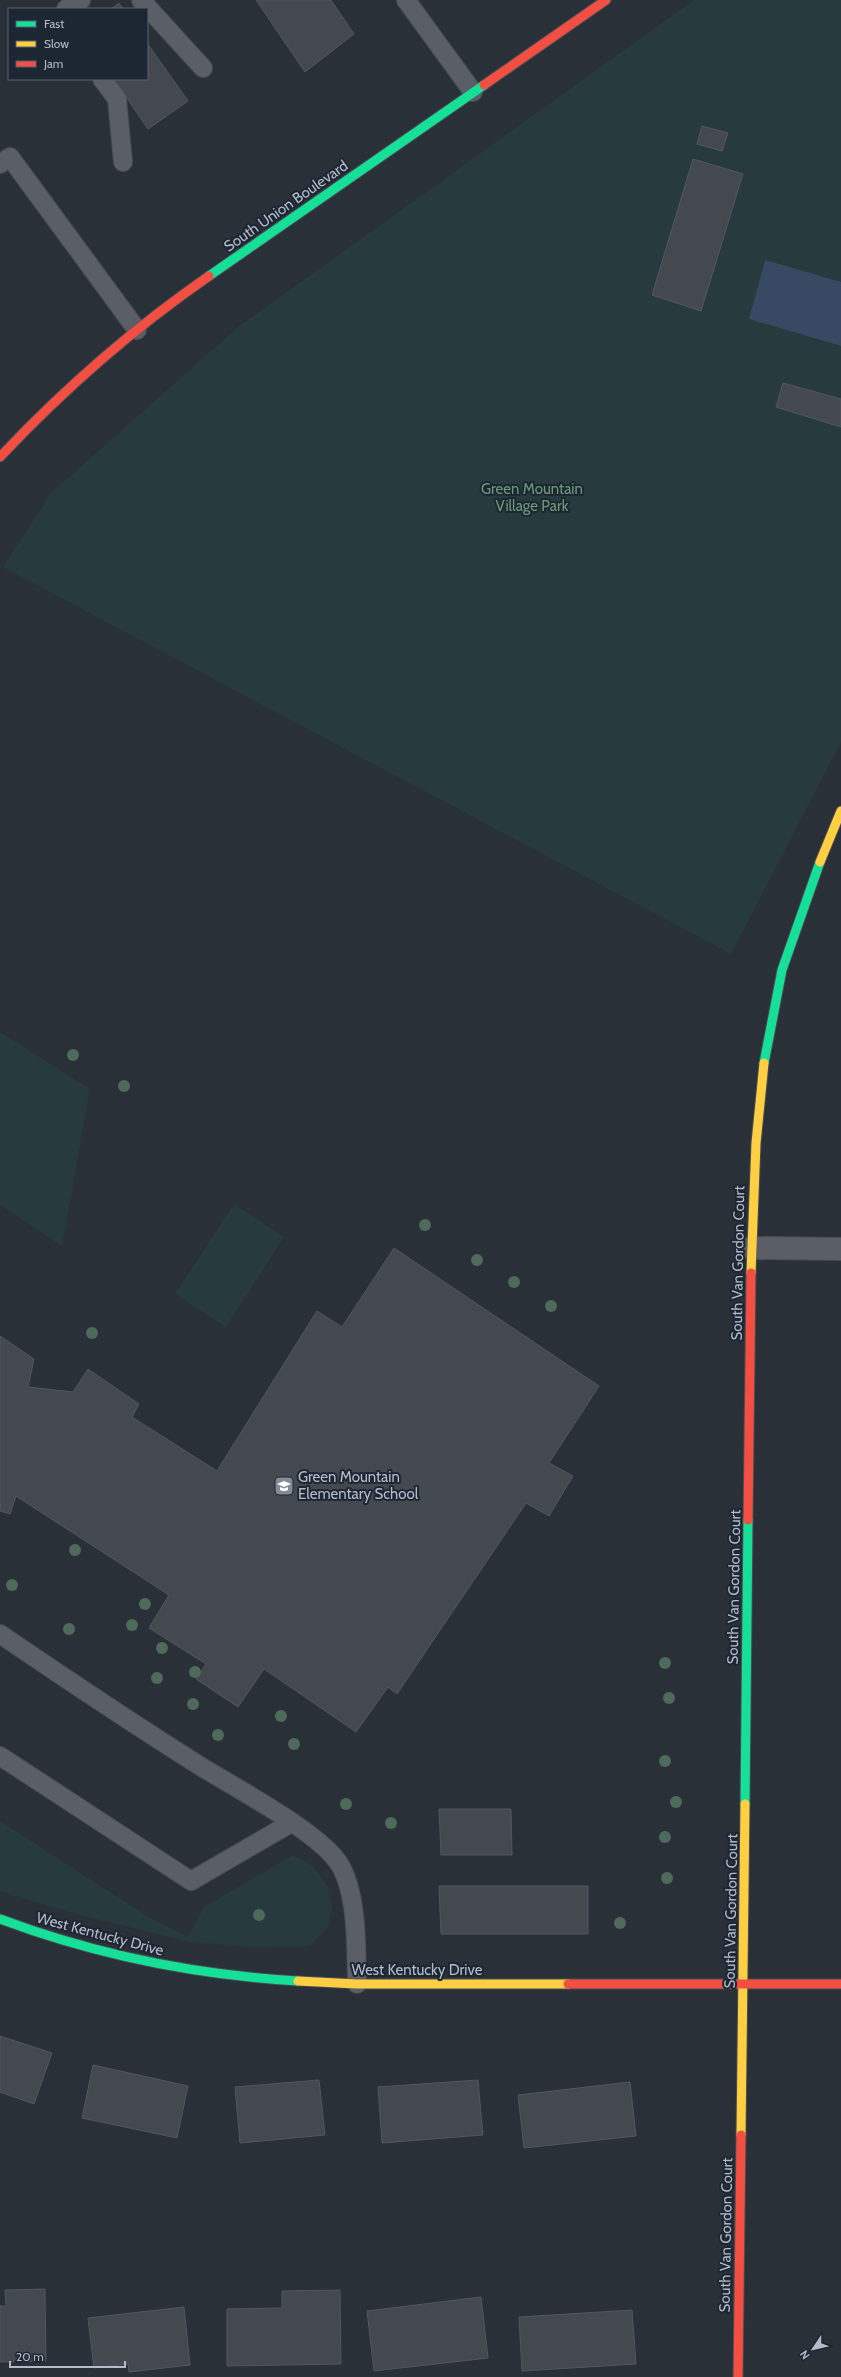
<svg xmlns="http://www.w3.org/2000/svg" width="841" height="2377" viewBox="0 0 841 2377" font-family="Cabin,sans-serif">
	<rect width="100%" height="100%" fill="#2a3038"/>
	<g fill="#273a3e">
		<polygon points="694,0 841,0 841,742 731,954 3,567 51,493 238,327"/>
		<polygon points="0,1032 90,1089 62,1246 0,1205"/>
		<polygon points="234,1204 284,1237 226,1327 175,1294"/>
		<polygon points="0,1821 150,1918 188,1937 204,1907 293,1855 313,1866 328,1887 332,1908 328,1927 310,1946 251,1947 189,1942 84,1916 5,1893 0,1891"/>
	</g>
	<polygon fill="#384963" points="765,260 841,282 841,346 749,319"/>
	<g fill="#444950" stroke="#52575f">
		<polygon points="256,0 331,0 354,34 305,72"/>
		<polygon points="119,3 123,9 111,9"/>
		<polygon points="147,43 188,101 148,129 114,79 147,79"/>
		<polygon points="702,126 728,133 722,151 697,144"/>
		<polygon points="693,159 743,174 701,311 652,295"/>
		<polygon points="783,383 841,399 841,427 776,407"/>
		<polygon points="394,1248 599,1386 549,1463 573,1476 549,1516 526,1503 397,1694 388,1687 356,1732 264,1669 238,1707 196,1679 206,1664 149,1628 169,1595 16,1496 10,1514 0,1511 0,1336 34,1359 28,1387 73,1392 88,1369 139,1404 132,1417 217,1471 317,1311 342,1327"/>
		<polygon points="439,1809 511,1809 512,1855 441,1855"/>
		<polygon points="439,1886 588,1886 588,1934 441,1934"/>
		<polygon points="0,2036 52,2053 34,2104 0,2092"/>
		<polygon points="93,2065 188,2086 177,2138 82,2118"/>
		<polygon points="319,2080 325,2135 240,2143 235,2087"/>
		<polygon points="478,2080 483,2135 382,2143 378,2087"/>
		<polygon points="630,2082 636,2136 524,2148 518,2095"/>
		<polygon points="45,2289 46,2361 0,2362 0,2306 6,2306 5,2290"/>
		<polygon points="340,2290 341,2364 227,2366 227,2309 282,2308 282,2291"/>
		<polygon points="481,2297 488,2358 374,2371 367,2311"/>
		<polygon points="184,2307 190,2365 129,2372 128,2364 94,2368 88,2318"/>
		<polygon points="632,2310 636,2364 522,2371 519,2317"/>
	</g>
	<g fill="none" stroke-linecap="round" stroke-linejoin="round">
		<defs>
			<g id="lane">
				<polyline points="141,0 203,68"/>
				<polyline points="406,0 473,92"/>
				<polyline points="66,9 81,0"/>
				<polyline points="102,79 117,99 123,162"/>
				<polyline points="0,164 10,157 137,330"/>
				<path d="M 0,1634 C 66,1679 132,1723 200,1766 C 234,1787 321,1833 340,1865 C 358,1896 356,1949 357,1984"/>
				<polyline points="0,1756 191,1881 291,1823"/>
			</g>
			<polyline id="street" points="751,1248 841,1249"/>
			<g id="fast">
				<polyline points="209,276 484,85"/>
				<polyline points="764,1063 782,970 820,862"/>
				<polyline points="745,1804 748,1520"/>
				<path d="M 0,1919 C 96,1955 195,1975 298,1981"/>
			</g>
			<g id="slow">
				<polyline points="820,862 841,811"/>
				<polyline points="751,1273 756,1143 764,1063"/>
				<polyline points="298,1981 357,1984 568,1984"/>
				<polyline points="741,2135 745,1804"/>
			</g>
			<g id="jam">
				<polyline points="484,85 606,0"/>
				<path d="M 0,457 C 63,390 134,328 209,276"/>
				<polyline points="748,1520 751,1273"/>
				<polyline points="568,1984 841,1984"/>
				<polyline points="738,2377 741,2135"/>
			</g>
		</defs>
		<use href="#lane" stroke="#484c53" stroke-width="20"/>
		<use href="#street" stroke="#484c53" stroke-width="24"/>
		<use href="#fast" stroke="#484c53" stroke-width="11"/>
		<use href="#slow" stroke="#484c53" stroke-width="11"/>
		<use href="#jam" stroke="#484c53" stroke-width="11"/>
		<use href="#lane" stroke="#5a5e66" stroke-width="18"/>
		<use href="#street" stroke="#5a5e66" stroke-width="22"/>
		<use href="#fast" stroke="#16e098" stroke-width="9"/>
		<use href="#slow" stroke="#ffcf43" stroke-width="9"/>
		<use href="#jam" stroke="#f24e42" stroke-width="9"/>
	</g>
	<g fill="#4e6a5a">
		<circle cx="73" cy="1055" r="6"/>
		<circle cx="124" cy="1086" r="6"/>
		<circle cx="425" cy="1225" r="6"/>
		<circle cx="477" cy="1260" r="6"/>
		<circle cx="514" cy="1282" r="6"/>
		<circle cx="551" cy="1306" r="6"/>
		<circle cx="92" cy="1333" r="6"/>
		<circle cx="75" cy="1550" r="6"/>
		<circle cx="12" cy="1585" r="6"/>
		<circle cx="145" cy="1604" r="6"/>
		<circle cx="132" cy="1625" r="6"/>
		<circle cx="69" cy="1629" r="6"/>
		<circle cx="162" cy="1648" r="6"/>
		<circle cx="665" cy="1663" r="6"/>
		<circle cx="195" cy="1672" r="6"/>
		<circle cx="157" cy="1678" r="6"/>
		<circle cx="669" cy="1698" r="6"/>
		<circle cx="193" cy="1704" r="6"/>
		<circle cx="281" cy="1716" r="6"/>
		<circle cx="218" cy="1735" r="6"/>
		<circle cx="294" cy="1744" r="6"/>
		<circle cx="665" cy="1761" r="6"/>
		<circle cx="676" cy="1802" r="6"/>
		<circle cx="346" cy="1804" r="6"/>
		<circle cx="391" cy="1823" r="6"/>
		<circle cx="665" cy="1837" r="6"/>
		<circle cx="667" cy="1878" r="6"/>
		<circle cx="259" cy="1915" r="6"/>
		<circle cx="620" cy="1923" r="6"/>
	</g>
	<defs>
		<symbol id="school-square" viewBox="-11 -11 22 22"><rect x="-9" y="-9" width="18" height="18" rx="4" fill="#848b96" stroke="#1d2633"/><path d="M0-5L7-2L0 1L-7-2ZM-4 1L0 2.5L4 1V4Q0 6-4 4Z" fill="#fff"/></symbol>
	</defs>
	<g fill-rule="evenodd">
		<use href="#school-square" x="273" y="1475" width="22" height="22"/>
	</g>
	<g text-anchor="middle" stroke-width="4" stroke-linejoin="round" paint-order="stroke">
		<g font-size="15" fill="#b4bcc9" stroke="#1d2633">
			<text transform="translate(286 206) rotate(-35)" y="5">South Union Boulevard</text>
			<text transform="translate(738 1263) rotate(-89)" y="5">South Van Gordon Court</text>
			<text transform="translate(734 1587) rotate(-89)" y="5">South Van Gordon Court</text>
			<text transform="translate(731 1911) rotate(-89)" y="5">South Van Gordon Court</text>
			<text transform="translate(100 1934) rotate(15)" y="5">West Kentucky Drive</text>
			<text x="417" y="1975">West Kentucky Drive</text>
			<text transform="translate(726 2235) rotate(-89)" y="5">South Van Gordon Court</text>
		</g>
		<g font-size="15" fill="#6b9a76" stroke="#1d2633">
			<text x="532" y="494">Green Mountain<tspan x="532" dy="17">Village Park</tspan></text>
		</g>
		<g font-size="15" fill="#b4bcc9" stroke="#1d2633" text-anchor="start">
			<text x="298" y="1482">Green Mountain<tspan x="298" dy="17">Elementary School</tspan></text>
		</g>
	</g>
	<rect x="8" y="8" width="140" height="72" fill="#1d2633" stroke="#59626f"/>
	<rect x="16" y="21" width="20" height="6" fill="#16e098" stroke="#59626f"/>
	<text x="44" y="28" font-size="12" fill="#b4bcc9">Fast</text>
	<rect x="16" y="41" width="20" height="6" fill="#ffcf43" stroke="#59626f"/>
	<text x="44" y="48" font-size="12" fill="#b4bcc9">Slow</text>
	<rect x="16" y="61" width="20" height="6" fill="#f24e42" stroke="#59626f"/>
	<text x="44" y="68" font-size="12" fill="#b4bcc9">Jam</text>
	<g transform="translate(813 2349) rotate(235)" stroke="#1d2633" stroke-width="3" paint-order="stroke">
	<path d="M0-3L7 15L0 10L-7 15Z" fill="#b4bcc9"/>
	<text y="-6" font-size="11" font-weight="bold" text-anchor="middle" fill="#b4bcc9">N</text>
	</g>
	<path d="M10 2361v6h115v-6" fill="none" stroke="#b4bcc9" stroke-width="2"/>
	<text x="16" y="2361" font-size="12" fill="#b4bcc9" stroke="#1d2633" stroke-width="3" paint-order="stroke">20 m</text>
</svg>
